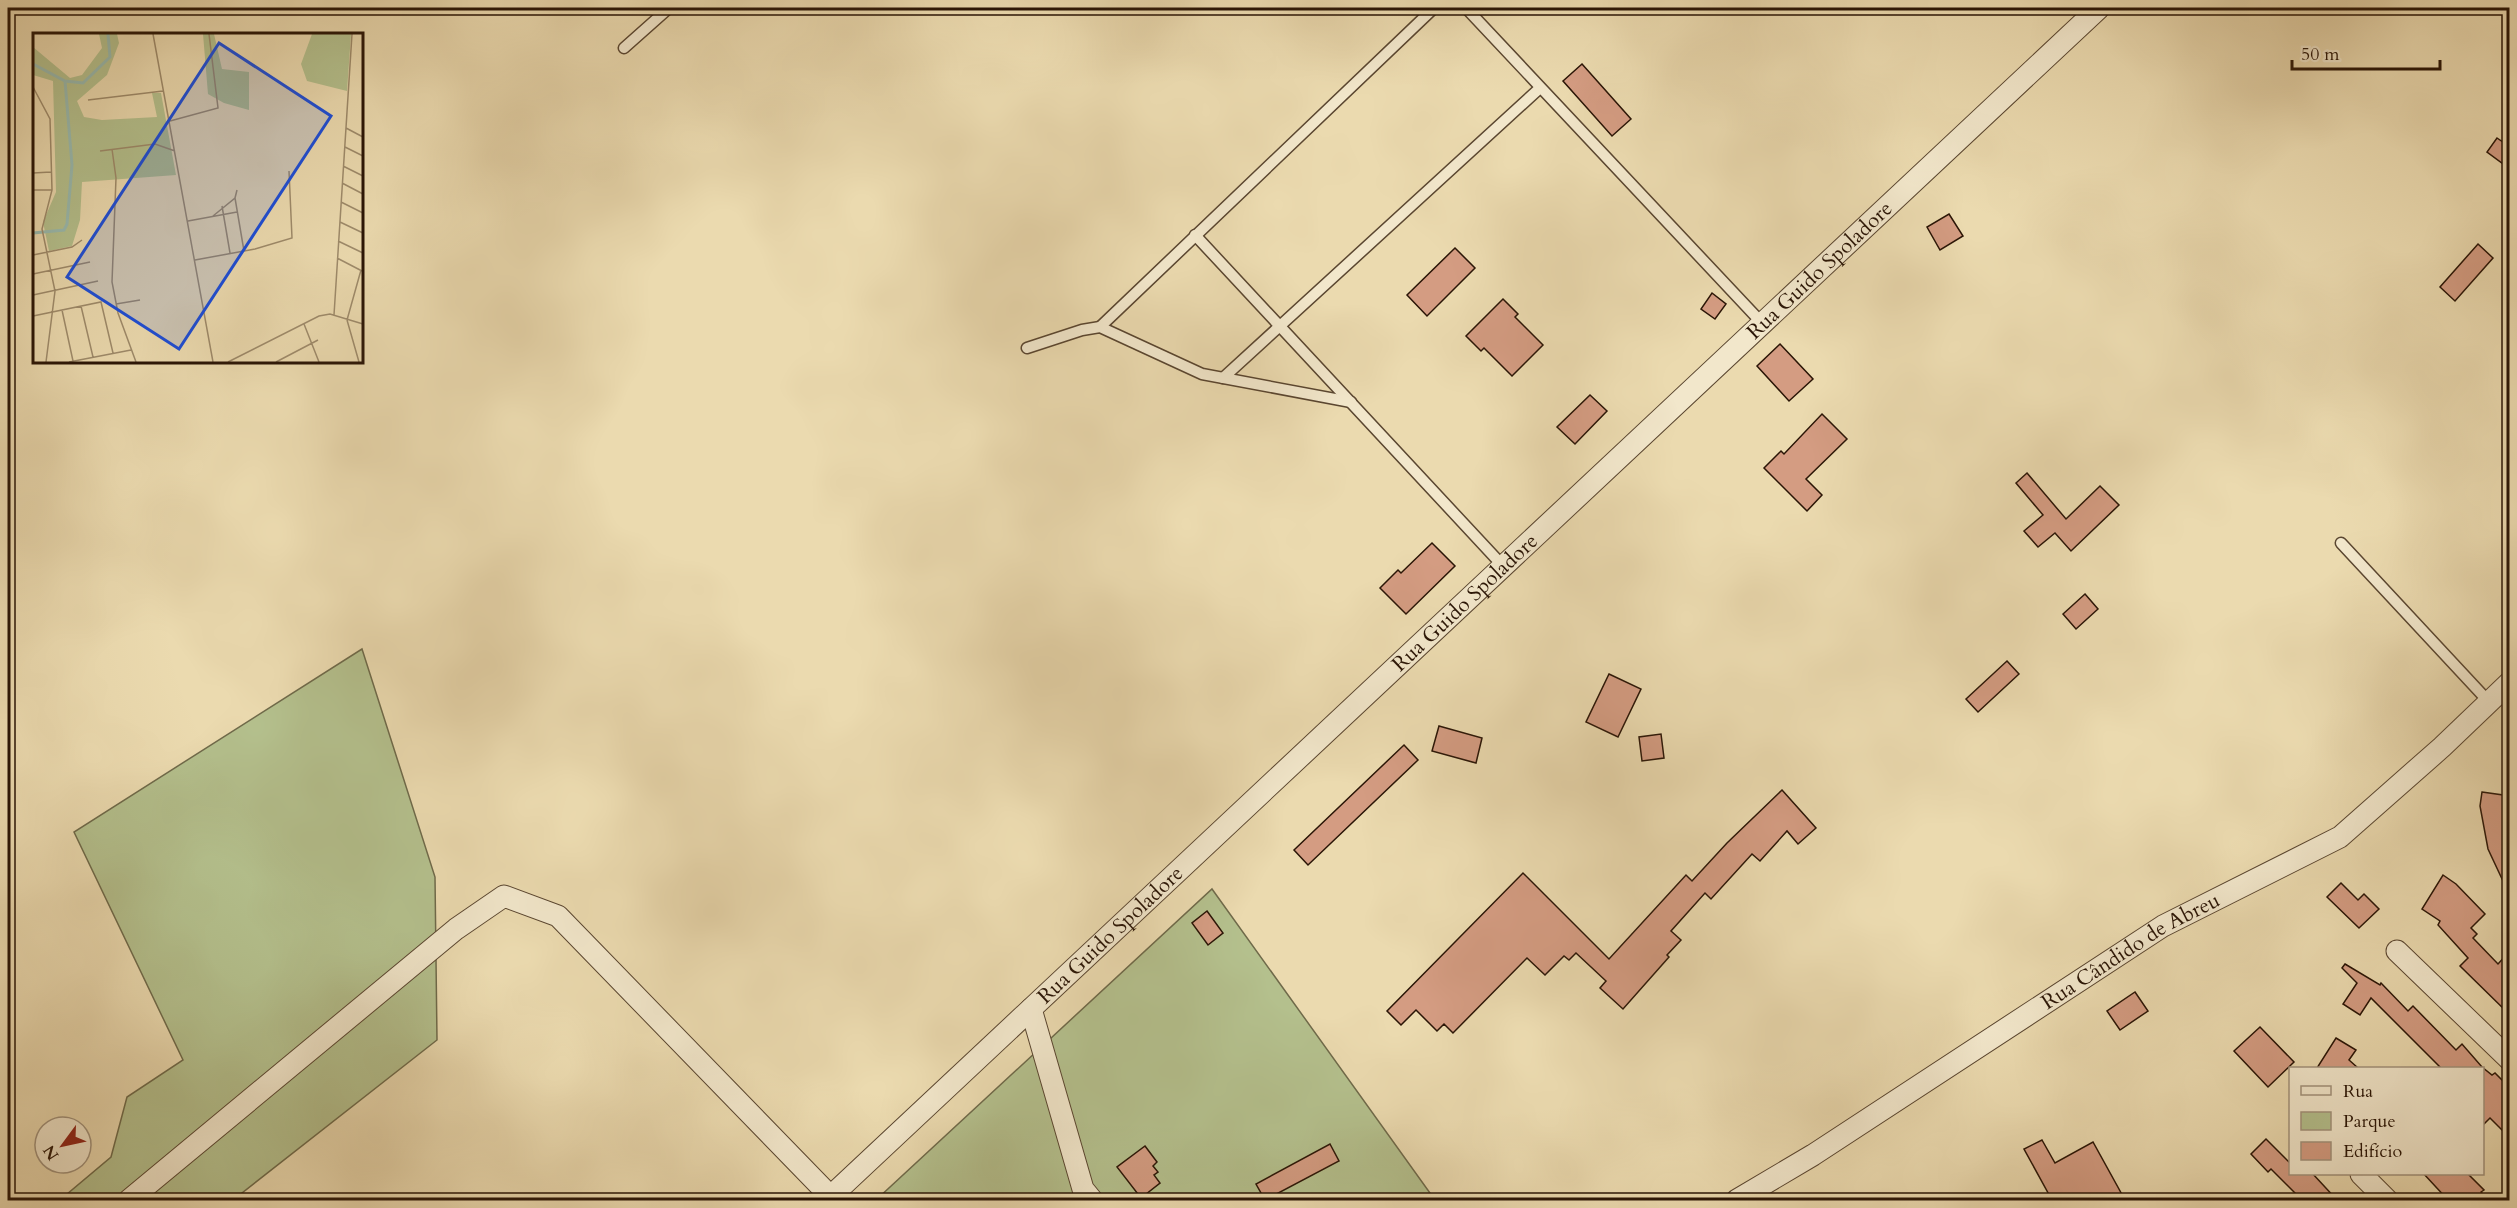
<svg xmlns="http://www.w3.org/2000/svg" width="2517" height="1208" viewBox="0 0 2517 1208" font-family="Cardo,serif">
	<rect width="100%" height="100%" fill="#ebdaaf"/>
	<filter id="stains"><feTurbulence type="fractalNoise" baseFrequency=".00333" numOctaves="4"/><feColorMatrix values="0 0 0 0 .2 0 0 0 0 .09 0 0 0 0 .02 0 0 0 .5 -.17"/></filter>
	<radialGradient id="worn" r=".72"><stop offset=".6" stop-color="#630" stop-opacity="0"/><stop offset="1" stop-color="#630" stop-opacity=".3"/></radialGradient>
	<g fill="#b4c08d" stroke="#6f6a4a" stroke-width="1.5">
		<polygon points="362,649 435,877 437,1040 233,1200 60,1200 111,1157 127,1097 183,1060 74,832"/>
		<polygon points="1212,889 1435,1200 876,1200"/>
	</g>
	<g fill="#d49c82" stroke="#2a1506" stroke-width="1.5">
		<polygon points="1582,64 1631,119 1612,136 1563,81"/>
		<polygon points="2497,138 2510,147 2510,169 2487,152"/>
		<polygon points="1949,214 1963,236 1940,250 1927,227"/>
		<polygon points="2478,244 2493,258 2455,301 2440,287"/>
		<polygon points="1455,248 1475,268 1427,316 1407,295"/>
		<polygon points="1712,293 1726,304 1715,319 1701,309"/>
		<polygon points="1503,299 1518,314 1515,317 1543,345 1512,376 1484,348 1481,351 1466,336"/>
		<polygon points="1780,344 1813,379 1789,401 1757,366"/>
		<polygon points="1590,395 1607,411 1575,444 1557,427"/>
		<polygon points="1822,414 1847,439 1806,479 1822,495 1807,511 1764,468 1781,451 1784,454"/>
		<polygon points="2027,473 2066,519 2100,486 2119,505 2071,551 2055,533 2038,547 2024,531 2043,515 2016,483"/>
		<polygon points="1432,543 1455,566 1406,614 1380,588 1398,570 1401,573"/>
		<polygon points="2085,594 2098,609 2076,629 2063,614"/>
		<polygon points="2007,661 2019,674 1978,712 1966,699"/>
		<polygon points="1609,674 1641,689 1618,737 1586,722"/>
		<polygon points="1439,726 1482,738 1476,763 1432,751"/>
		<polygon points="1661,734 1664,758 1642,761 1639,737"/>
		<polygon points="1404,745 1418,760 1308,865 1294,850"/>
		<polygon points="1782,790 1816,828 1798,844 1787,831 1760,861 1752,854 1711,899 1705,893 1671,931 1681,940 1667,955 1669,957 1623,1009 1600,988 1606,981 1576,953 1569,960 1564,956 1545,975 1527,958 1453,1033 1444,1024 1437,1031 1416,1010 1401,1025 1387,1011 1523,873 1609,959 1686,875 1692,881 1727,843"/>
		<polygon points="2482,792 2510,796 2510,896 2488,849 2480,806"/>
		<polygon points="2443,875 2456,884 2485,914 2471,928 2477,934 2473,938 2498,964 2510,951 2510,1015 2460,966 2468,958 2438,925 2440,921 2422,909"/>
		<polygon points="2341,883 2358,900 2364,894 2379,909 2359,928 2327,897"/>
		<polygon points="1207,911 1223,933 1208,945 1192,923"/>
		<polygon points="2345,964 2380,985 2381,983 2408,1011 2413,1006 2456,1050 2462,1044 2482,1067 2492,1075 2495,1073 2510,1088 2510,1138 2490,1118 2482,1126 2482,1068 2441,1068 2371,998 2360,1015 2343,1004 2357,983 2342,968"/>
		<polygon points="2135,992 2148,1011 2120,1030 2107,1011"/>
		<polygon points="2260,1027 2294,1062 2268,1087 2234,1051"/>
		<polygon points="2336,1038 2356,1050 2349,1060 2358,1068 2317,1068"/>
		<polygon points="2266,1139 2290,1163 2290,1173 2312,1173 2337,1200 2302,1200 2271,1169 2268,1172 2251,1154"/>
		<polygon points="2042,1140 2055,1163 2093,1142 2125,1200 2052,1200 2024,1149"/>
		<polygon points="1330,1144 1339,1161 1265,1200 1256,1184"/>
		<polygon points="1145,1146 1157,1162 1153,1166 1158,1172 1154,1175 1160,1183 1141,1198 1117,1167"/>
		<polygon points="2423,1173 2467,1173 2484,1190 2481,1192 2489,1200 2448,1200"/>
	</g>
	<g fill="none" stroke-linecap="round" stroke-linejoin="round">
		<defs>
			<g id="lane">
				<polyline points="1466,8 1762,323"/>
				<polyline points="624,48 669,8"/>
				<polyline points="1195,235 1503,566"/>
				<polyline points="1100,327 1434,8"/>
				<polyline points="1027,348 1082,330 1100,327 1202,374 1351,402"/>
				<polyline points="1223,378 1540,88"/>
				<polyline points="2341,543 2489,702"/>
			</g>
			<g id="street">
				<polyline points="2397,951 2510,1060"/>
				<polyline points="1031,1009 1083,1189 1092,1200"/>
				<polyline points="2361,1174 2387,1200"/>
				<polyline points="129,1200 456,929 504,896 558,916 831,1197"/>
				<path id="s1" d="M 827,1200 L 2099,8"/>
				<path id="s2" d="M 1737,1200 L 1813,1155 L 2163,926 L 2340,837 L 2442,747 L 2510,682"/>
			</g>
		</defs>
		<use href="#lane" stroke="#5a4630" stroke-width="13"/>
		<use href="#street" stroke="#5a4630" stroke-width="23"/>
		<use href="#lane" stroke="#f2e7cb" stroke-width="10"/>
		<use href="#street" stroke="#f2e7cb" stroke-width="21"/>
	</g>
	<g text-anchor="middle" stroke-width="4.5" stroke-linejoin="round" paint-order="stroke">
		<g font-size="21" fill="#2a1506" stroke="#f2e7cb">
			<text dy="7" stroke="none"><textPath href="#s1" startOffset="1360">Rua Guido Spoladore</textPath></text>
			<text dy="7" stroke="none"><textPath href="#s1" startOffset="874">Rua Guido Spoladore</textPath></text>
			<text dy="7" stroke="none"><textPath href="#s1" startOffset="388">Rua Guido Spoladore</textPath></text>
			<text dy="7" stroke="none"><textPath href="#s2" startOffset="466">Rua Cândido de Abreu</textPath></text>
		</g>
	</g>
	<g transform="translate(33 33)">
		<rect width="330" height="330" fill="#ebdaaf"/>
		<path d="M 66,1 L 84,1 L 86,10 L 74,42 L 44,68 L 51,84 L 69,87 L 124,84 L 119,60 L 128,60 L 143,142 L 49,149 L 47,187 L 39,213 L 16,218 L 10,189 L 23,159 L 20,48 L 0,42 L 0,14 L 37,45 L 49,42 L 69,15 ZM 170,1 L 181,1 L 189,36 L 216,39 L 216,77 L 191,70 L 175,61 ZM 279,1 L 318,1 L 314,58 L 274,48 L 268,31 Z" fill="#b4c08d"/>
		<path fill="none" stroke="#98baaf" stroke-width="3" d="M 0,31 L 32,48 L 50,50 L 77,24 L 75,1M 0,200 L 31,197 L 34,191 L 39,132 L 32,48"/>
		<path fill="none" stroke="#9e8b6b" stroke-width="1.5" d="M 120,1 L 180,329M 0,54 L 17,86 L 19,157 L 9,196 L 22,258 L 13,329M 55,67 L 130,58M 137,88 L 185,75 L 176,1M 313,95 L 330,104M 312,114 L 330,123M 79,116 L 83,145 L 79,249 L 85,280 L 103,329M 67,118 L 122,111 L 142,118M 310,133 L 330,143M 0,140 L 18,139M 309,150 L 330,161M 0,157 L 19,157M 202,165 L 211,218M 308,169 L 330,180M 189,173 L 197,220M 180,183 L 202,165 L 204,157M 155,188 L 204,179M 307,189 L 330,200M 305,208 L 330,220M 0,222 L 39,214 L 49,207M 304,225 L 329,238M 162,227 L 222,216 L 259,205 L 256,138M 0,241 L 57,229M 0,262 L 65,248M 83,271 L 107,267M 48,273 L 60,324M 29,277 L 40,328M 301,282 L 319,1M 0,283 L 68,269 L 80,320M 314,287 L 328,237M 314,287 L 326,329M 271,291 L 286,329M 36,329 L 98,317M 195,329 L 286,283 L 297,281 L 330,291M 243,329 L 285,307"/>
		<path fill="#1d4ed8" fill-opacity="0.15" stroke="#1d4ed8" stroke-width="3" d="M 186,10 L 298,83 L 146,316 L 34,244 Z"/>
		<rect width="330" height="330" fill="none" stroke="#2a1506" stroke-width="3"/>
	</g>
	<rect width="2517" height="1208" fill="none" stroke="#ebdaaf" stroke-width="30"/>
	<rect x="9" y="9" width="2499" height="1190" fill="none" stroke="#2a1506" stroke-width="3"/>
	<rect x="15" y="15" width="2487" height="1178" fill="none" stroke="#2a1506" stroke-width="1.5"/>
	<rect x="2289" y="1067" width="195" height="108" fill="#f2e7cb" stroke="#a2937c" stroke-width="1.5"/>
	<rect x="2301" y="1086" width="30" height="9" fill="#f2e7cb" stroke="#a2937c" stroke-width="1.5"/>
	<text x="2343" y="1097" font-size="18" fill="#2a1506">Rua</text>
	<rect x="2301" y="1112" width="30" height="18" fill="#b4c08d" stroke="#a2937c" stroke-width="1.5"/>
	<text x="2343" y="1127" font-size="18" fill="#2a1506">Parque</text>
	<rect x="2301" y="1142" width="30" height="18" fill="#d49c82" stroke="#a2937c" stroke-width="1.5"/>
	<text x="2343" y="1157" font-size="18" fill="#2a1506">Edifício</text>
	<g transform="translate(63 1145) rotate(237)"><circle r="28" fill="#f2e7cb" stroke="#a2937c" stroke-width="1.5"/>
	<path d="M0-4.5L10 22L0 15L-10 22Z" fill="#8f2418"/>
	<text y="-9" font-size="16" font-weight="bold" text-anchor="middle" fill="#2a1506">N</text>
	</g>
	<path d="M2292 60v9h148v-9" fill="none" stroke="#2a1506" stroke-width="3"/>
	<text x="2301" y="60" font-size="18" fill="#2a1506" stroke="#f2e7cb" stroke-width="4.5" paint-order="stroke">50 m</text>
	<rect width="100%" height="100%" filter="url(#stains)"/>
	<rect width="100%" height="100%" fill="url(#worn)"/>
</svg>
